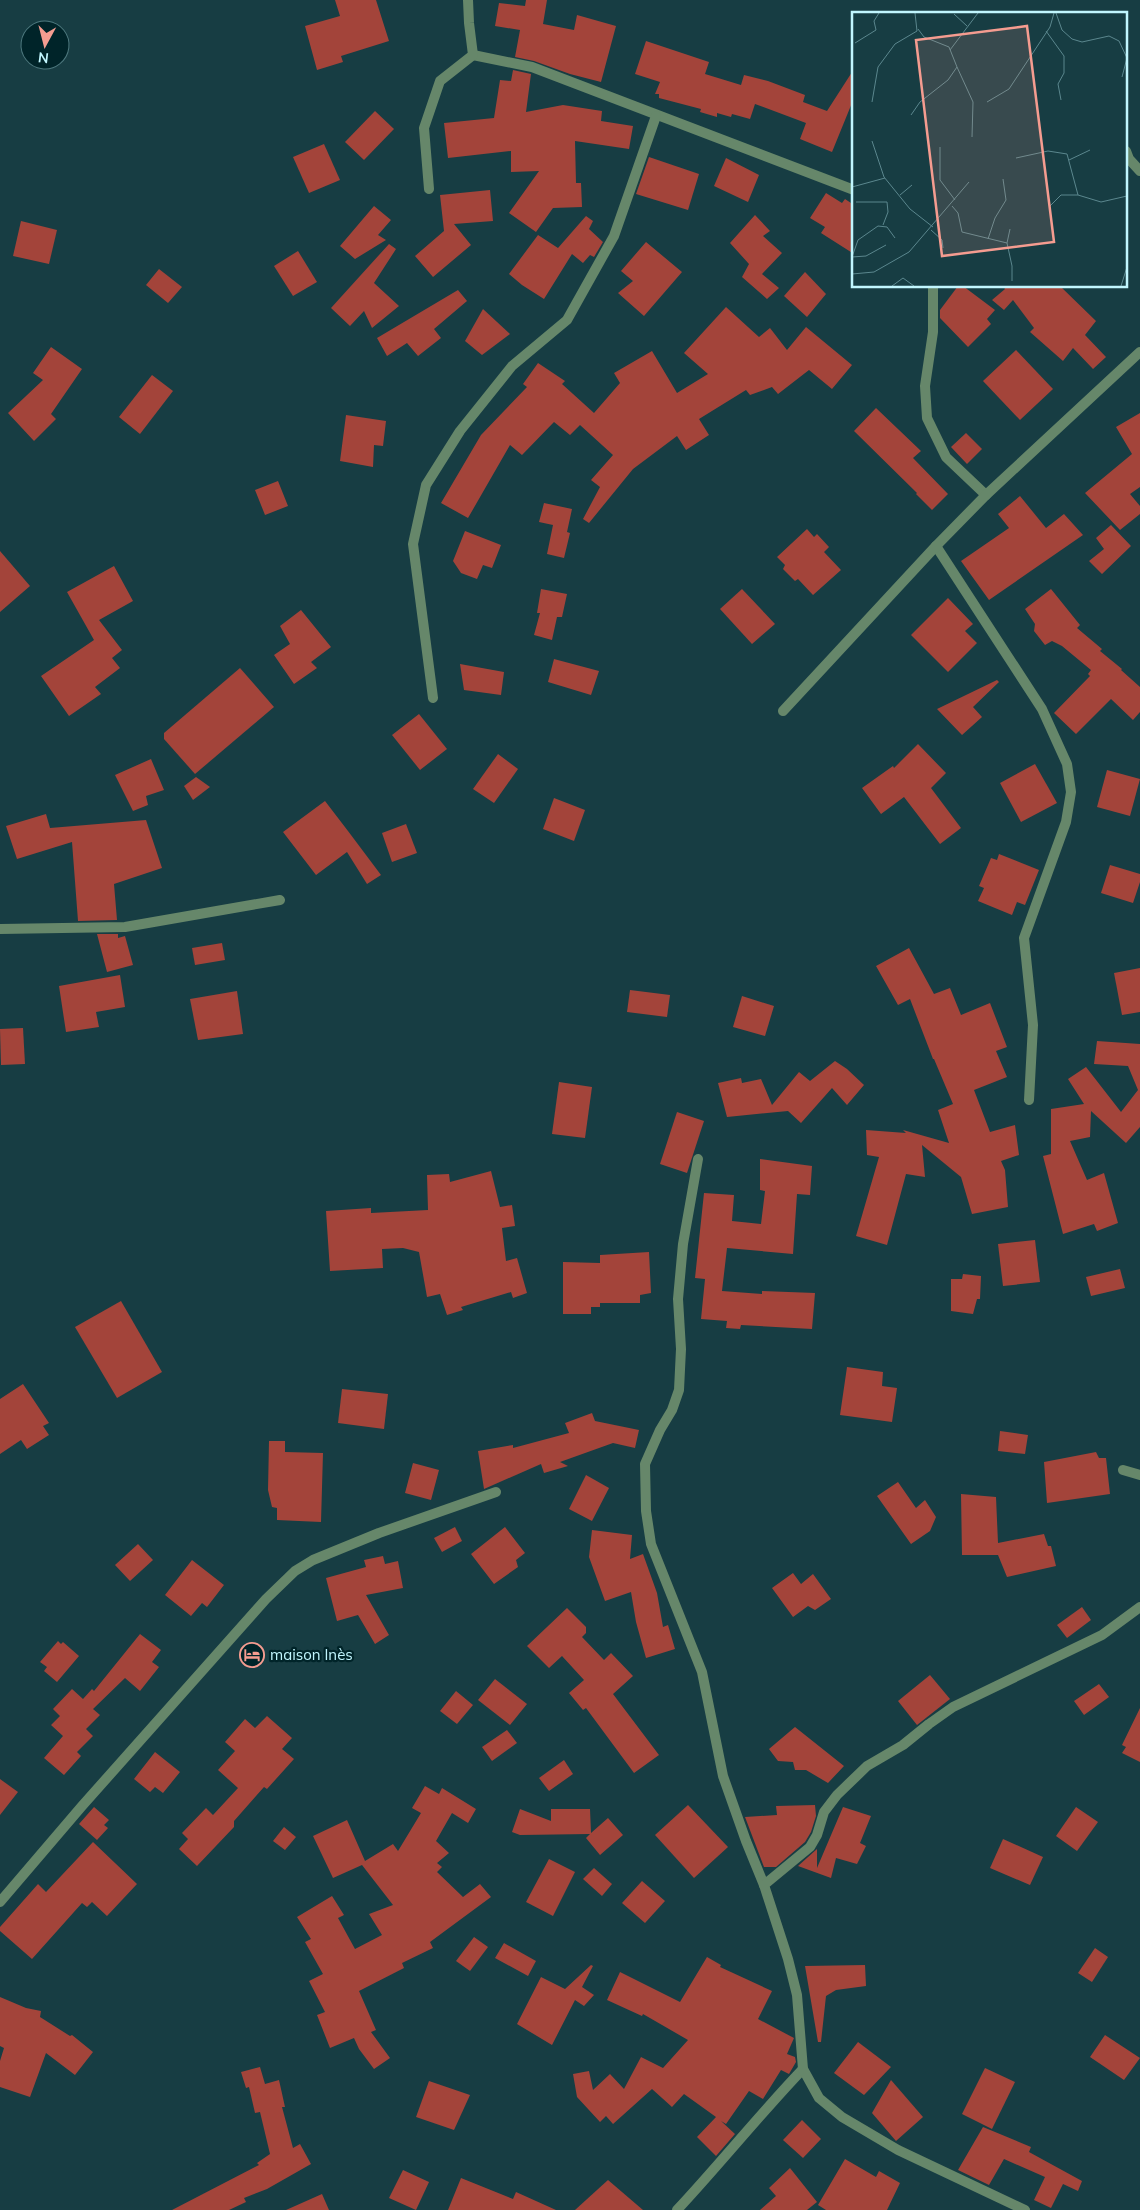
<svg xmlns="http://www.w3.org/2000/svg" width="1140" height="2210" viewBox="0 0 1140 2210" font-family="Mulish,sans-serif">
	<rect width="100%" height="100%" fill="#173d43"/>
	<g fill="#a3443a">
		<polygon points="335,0 376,0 389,41 341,56 343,62 317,70 305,26 340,16"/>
		<polygon points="526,0 547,0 543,24 574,30 577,15 616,26 601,82 570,74 534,61 515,57 520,30 495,26 499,3 525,6"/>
		<polygon points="646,41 709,62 705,74 741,85 744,75 768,81 805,95 803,102 827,111 854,69 854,98 832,152 800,139 806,123 755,104 750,119 732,114 731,117 717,113 717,117 700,112 701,109 659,98 659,94 655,94 660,82 635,74"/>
		<polygon points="513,70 531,74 526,112 563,105 602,111 601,121 633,126 629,149 575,141 576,183 581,183 582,207 553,208 536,232 509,213 539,171 511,172 511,151 448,158 444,123 494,118 500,80 511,81"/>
		<polygon points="375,111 394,129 364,160 345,142"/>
		<polygon points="324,144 340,180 309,193 293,157"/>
		<polygon points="649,157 699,174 688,210 636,194"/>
		<polygon points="726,158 759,175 748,202 714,186"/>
		<polygon points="490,190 493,221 454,224 471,245 433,277 415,256 444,231 440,195"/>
		<polygon points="826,193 842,203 845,199 854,205 854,254 821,233 825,227 810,218"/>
		<polygon points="374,206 391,220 378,235 386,240 355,259 340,246"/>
		<polygon points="755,215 770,231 763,236 782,253 762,274 779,288 767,299 742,277 749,264 730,243"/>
		<polygon points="586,216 593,221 589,229 603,242 594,257 590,255 583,263 572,254 544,299 522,285 509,274 538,235 558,248"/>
		<polygon points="21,221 57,230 49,264 13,256"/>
		<polygon points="646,242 682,272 644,316 618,293 633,281 621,271"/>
		<polygon points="389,244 396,249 374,283 399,306 372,328 364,311 350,326 331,308"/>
		<polygon points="298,251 317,282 293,296 274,266"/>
		<polygon points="159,269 182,287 168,303 146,285"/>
		<polygon points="805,272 826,294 807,317 784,296"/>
		<polygon points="958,286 963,286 995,310 987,319 991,324 968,347 940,318 940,310"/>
		<polygon points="1003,286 1060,286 1096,321 1085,335 1106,357 1093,369 1073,348 1063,361 1030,332 1034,328 1013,300 1004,310 992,300 1005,289"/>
		<polygon points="458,290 467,301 434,329 441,338 418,356 407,343 387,356 377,338"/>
		<polygon points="726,307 759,337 770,328 787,350 806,327 852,365 832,389 809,370 778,394 772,387 750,395 746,390 699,419 709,435 686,450 677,436 633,469 589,523 583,519 600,487 591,480 613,455 580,425 570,435 554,422 522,455 510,445 468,518 441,503 481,435 527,387 523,384 538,363 565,381 562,384 594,413 620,383 614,373 652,351 677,393 708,374 684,353"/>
		<polygon points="483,309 510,334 482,355 465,341"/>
		<polygon points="51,347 82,369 51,414 56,419 34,441 8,413 43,380 33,373"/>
		<polygon points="1016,350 1053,389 1020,420 983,381"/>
		<polygon points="152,375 173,391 140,434 119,417"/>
		<polygon points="876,408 921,451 913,458 948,494 932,510 916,494 917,493 854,431"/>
		<polygon points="1140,413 1140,487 1130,494 1140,506 1140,514 1120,530 1085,493 1132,454 1116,427"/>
		<polygon points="346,415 386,421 383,446 374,445 373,467 340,461"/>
		<polygon points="966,433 982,449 967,464 951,447"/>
		<polygon points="278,481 288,506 265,515 255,490"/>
		<polygon points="1020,496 1046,528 1064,514 1083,535 989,600 961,561 1009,528 998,514"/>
		<polygon points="544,503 572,509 567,532 570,533 564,558 547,554 553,525 539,522"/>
		<polygon points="1111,525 1131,546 1102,574 1089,561 1104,549 1096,538"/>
		<polygon points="807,529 814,537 817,534 829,547 824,552 841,570 813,595 798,579 795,581 783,569 785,565 777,557"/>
		<polygon points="465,531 501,545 492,568 483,565 477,579 461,573 453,561"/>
		<polygon points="0,551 30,586 0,612"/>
		<polygon points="114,566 133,601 99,620 122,650 112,658 120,668 95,687 101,694 69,716 41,676 94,640 67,592"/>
		<polygon points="541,589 567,594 562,617 557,617 552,640 534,635 540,613 537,613"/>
		<polygon points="742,589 775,624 752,644 720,609"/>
		<polygon points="1051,589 1080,625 1077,628 1102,649 1100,651 1122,669 1121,670 1140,687 1140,712 1133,720 1111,699 1076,734 1054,713 1090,676 1088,674 1091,670 1062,646 1052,641 1045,645 1034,631 1035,624 1025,609"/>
		<polygon points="948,598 973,624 965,631 977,643 948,672 911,635"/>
		<polygon points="301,610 331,647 311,662 317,668 294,684 274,655 290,644 280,626"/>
		<polygon points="554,659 599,671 591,695 548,682"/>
		<polygon points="460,664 504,672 501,695 464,690"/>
		<polygon points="240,668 274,707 195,774 164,739 164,733"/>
		<polygon points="997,680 999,682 973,707 982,717 962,735 937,709"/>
		<polygon points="419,714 447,749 420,770 392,735"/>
		<polygon points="918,744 946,773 931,788 961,828 940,844 904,797 881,814 862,788 893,766 894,768"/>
		<polygon points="498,754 518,769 494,803 473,789"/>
		<polygon points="151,759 164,790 146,796 148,805 133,811 115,775"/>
		<polygon points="1035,764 1057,803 1021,822 1000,783"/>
		<polygon points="1107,770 1140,779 1130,816 1097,807"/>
		<polygon points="196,777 210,787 193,800 184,786"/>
		<polygon points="554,798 585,810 574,841 543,829"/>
		<polygon points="325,801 348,831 381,875 367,884 347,852 316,875 283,832"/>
		<polygon points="46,814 50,828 146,820 162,868 114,884 117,920 78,921 72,842 17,859 6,826"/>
		<polygon points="406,824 417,853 392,862 382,833"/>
		<polygon points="999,854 1039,870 1025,905 1017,902 1012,915 978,901 984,888 979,886 991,858 997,860"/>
		<polygon points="1110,865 1140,874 1140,882 1133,903 1101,893"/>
		<polygon points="97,934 118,934 118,938 125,936 133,965 107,972"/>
		<polygon points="222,943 225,960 195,965 192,948"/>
		<polygon points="909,948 934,994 950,988 961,1015 990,1003 1007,1047 996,1051 1007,1077 974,1090 990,1132 1015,1125 1019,1155 1001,1161 1005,1170 1008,1207 972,1214 961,1177 922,1145 925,1177 906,1174 887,1245 856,1236 879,1157 867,1155 866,1130 906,1133 903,1130 949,1143 938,1110 953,1104 934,1059 933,1059 910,999 898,1005 876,966"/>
		<polygon points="1140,968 1140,1012 1122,1015 1114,973"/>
		<polygon points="120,975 125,1007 96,1012 99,1027 66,1032 59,986"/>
		<polygon points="630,990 670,995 667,1017 627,1012"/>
		<polygon points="237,991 243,1034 198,1040 190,999"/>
		<polygon points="742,996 774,1006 765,1036 733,1027"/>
		<polygon points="23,1028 25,1064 1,1065 0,1029"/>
		<polygon points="1097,1041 1140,1044 1140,1127 1126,1143 1091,1111 1090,1137 1070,1141 1087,1180 1104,1173 1118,1223 1097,1231 1094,1224 1063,1234 1043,1156 1051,1154 1051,1109 1084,1104 1068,1079 1086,1067 1121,1112 1138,1090 1128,1066 1094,1064"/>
		<polygon points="835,1061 847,1069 864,1085 847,1105 832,1088 801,1123 788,1111 727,1117 718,1083 741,1078 742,1083 761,1079 772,1105 799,1072 810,1081"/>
		<polygon points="559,1082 592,1087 585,1138 552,1134"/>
		<polygon points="677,1112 704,1121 687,1173 660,1164"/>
		<polygon points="760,1159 812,1166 810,1195 797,1194 793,1254 727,1248 722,1291 762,1294 762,1291 815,1293 812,1329 741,1325 740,1329 726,1328 727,1321 701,1319 705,1279 695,1278 704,1193 734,1195 732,1221 761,1224 765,1191 760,1190"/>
		<polygon points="491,1171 500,1207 512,1205 515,1226 502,1228 506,1261 517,1258 527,1293 513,1298 511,1292 461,1307 463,1310 447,1315 440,1294 427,1297 419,1252 403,1248 382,1249 383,1268 330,1271 326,1211 371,1208 371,1213 428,1210 427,1175 449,1174 450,1182"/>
		<polygon points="1035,1240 1040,1282 1003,1286 998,1244"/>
		<polygon points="649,1252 651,1293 640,1295 640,1303 600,1303 600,1307 591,1307 591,1314 563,1314 563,1262 600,1263 600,1255"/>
		<polygon points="1120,1269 1125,1288 1091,1296 1086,1277"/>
		<polygon points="963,1274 981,1276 980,1299 977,1299 973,1314 951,1311 951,1279 962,1279"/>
		<polygon points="121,1301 162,1372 117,1398 75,1327"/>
		<polygon points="847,1367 883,1372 882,1386 897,1388 892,1422 840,1415"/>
		<polygon points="23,1384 49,1423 43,1426 49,1435 27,1449 21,1440 0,1454 0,1399"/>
		<polygon points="342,1389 388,1394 384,1429 338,1423"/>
		<polygon points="592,1413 595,1421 639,1430 635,1448 613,1443 560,1462 568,1466 544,1473 541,1464 484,1489 478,1451 513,1445 513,1448 569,1433 565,1423"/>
		<polygon points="1000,1431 1028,1435 1025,1454 998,1451"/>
		<polygon points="269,1441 285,1441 285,1452 323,1453 321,1522 277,1520 277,1508 272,1507 268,1490"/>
		<polygon points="1096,1452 1099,1458 1106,1458 1110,1494 1047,1503 1044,1462"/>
		<polygon points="413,1463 439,1470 431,1500 405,1493"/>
		<polygon points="586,1475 609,1488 592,1521 569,1509"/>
		<polygon points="898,1482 916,1508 925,1500 936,1517 930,1531 911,1544 877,1496"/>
		<polygon points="961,1494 996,1497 998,1543 1044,1534 1048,1546 1051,1546 1056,1566 1007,1577 998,1555 962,1555"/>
		<polygon points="455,1527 462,1541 442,1552 434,1538"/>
		<polygon points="505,1527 525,1553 516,1560 518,1567 494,1584 471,1554"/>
		<polygon points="592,1530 632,1535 630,1559 643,1554 657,1593 663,1627 668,1625 675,1649 646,1658 636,1622 631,1592 605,1601 589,1557"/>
		<polygon points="138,1544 153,1560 130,1581 115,1565"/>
		<polygon points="383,1556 385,1564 398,1561 403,1588 366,1595 389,1635 375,1644 358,1615 337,1621 326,1578 366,1567 364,1560"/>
		<polygon points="192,1560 224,1585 207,1607 202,1603 191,1616 165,1595"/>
		<polygon points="793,1573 801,1584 813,1574 831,1599 815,1610 808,1606 793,1617 772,1588"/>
		<polygon points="1082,1607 1091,1620 1067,1638 1057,1625"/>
		<polygon points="567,1608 586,1627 586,1633 582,1637 604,1660 611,1653 633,1676 613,1694 659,1755 634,1773 586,1708 583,1710 569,1693 584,1680 562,1656 549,1668 527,1646"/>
		<polygon points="140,1634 161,1650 152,1662 159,1667 140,1691 125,1678 93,1709 100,1715 86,1729 93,1736 77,1752 81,1756 64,1775 44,1758 63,1736 51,1725 60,1716 53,1709 72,1689 83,1699 92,1689 94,1691"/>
		<polygon points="58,1641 61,1644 63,1642 79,1656 57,1682 44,1671 47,1667 40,1662"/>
		<polygon points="930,1675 950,1699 917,1725 898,1701"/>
		<polygon points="495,1679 527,1704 510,1725 478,1700"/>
		<polygon points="1099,1684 1109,1697 1084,1715 1074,1701"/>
		<polygon points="456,1691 473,1705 457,1724 440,1711"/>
		<polygon points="1140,1708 1140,1762 1122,1753 1126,1747 1122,1745"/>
		<polygon points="267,1716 292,1738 282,1749 294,1759 267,1789 264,1787 234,1821 234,1827 197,1866 179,1849 188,1839 182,1833 206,1808 213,1815 238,1788 218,1770 235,1751 225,1742 245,1719 255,1728"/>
		<polygon points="795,1727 844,1766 828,1783 806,1770 795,1770 793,1762 778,1761 769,1749"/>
		<polygon points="507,1730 517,1743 492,1761 482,1747"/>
		<polygon points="155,1752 180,1772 163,1793 155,1787 150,1792 134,1779"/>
		<polygon points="564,1760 573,1774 549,1791 539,1778"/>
		<polygon points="0,1779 18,1792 0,1815"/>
		<polygon points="425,1786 439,1794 442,1788 476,1809 468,1823 452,1813 436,1841 449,1853 437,1863 442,1867 437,1872 463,1897 480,1884 491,1897 430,1942 433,1948 402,1963 404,1968 359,1991 376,2030 371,2032 390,2058 374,2069 359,2049 354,2038 330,2048 317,2015 325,2012 309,1981 323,1974 305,1942 311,1939 297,1917 332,1896 344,1915 338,1918 355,1949 382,1935 369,1914 393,1905 362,1865 333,1878 313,1836 347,1820 365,1861 393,1844 398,1851 421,1813 412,1808"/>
		<polygon points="688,1805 728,1847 694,1878 655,1835"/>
		<polygon points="815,1805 816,1816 811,1832 805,1842 776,1867 764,1867 745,1817 777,1815 776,1806"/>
		<polygon points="94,1807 109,1820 104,1825 108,1828 97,1840 79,1824"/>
		<polygon points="843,1807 871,1816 860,1843 866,1846 857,1864 836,1858 831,1878 798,1866 817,1849 817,1868"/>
		<polygon points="1076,1807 1098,1822 1077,1851 1056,1836"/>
		<polygon points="520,1809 551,1821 551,1809 590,1809 591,1833 608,1818 623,1835 600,1855 586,1838 590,1834 520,1835 512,1832"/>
		<polygon points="284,1827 296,1837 285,1850 273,1841"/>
		<polygon points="1003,1839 1043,1857 1030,1885 990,1868"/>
		<polygon points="93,1842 137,1884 107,1916 92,1902 87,1907 82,1903 32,1959 0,1931 0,1927 38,1884 46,1892"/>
		<polygon points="549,1859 575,1872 553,1916 526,1902"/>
		<polygon points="594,1868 612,1884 602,1896 583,1879"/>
		<polygon points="642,1881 665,1901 645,1923 622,1903"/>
		<polygon points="474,1937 488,1947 470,1971 456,1961"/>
		<polygon points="504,1943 536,1961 528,1976 495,1958"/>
		<polygon points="1095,1948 1108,1957 1092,1982 1078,1973"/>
		<polygon points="707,1957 721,1965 720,1967 772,1991 758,2019 794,2038 787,2054 795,2057 796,2062 789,2074 781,2070 763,2099 749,2091 726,2124 721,2121 735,2134 716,2156 697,2137 716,2117 684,2094 672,2107 652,2089 613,2124 606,2116 600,2122 577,2097 573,2074 589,2071 593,2090 610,2074 624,2089 641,2057 663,2068 688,2040 643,2014 642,2016 607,2000 620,1972 680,2002"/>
		<polygon points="591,1965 593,1966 582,1987 594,1995 584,2006 575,2000 552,2045 517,2024 541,1977 565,1989"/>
		<polygon points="865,1965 866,1986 836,1990 826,1996 821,2042 818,2042 805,1966"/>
		<polygon points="0,1997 26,2008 41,2011 40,2017 70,2036 72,2035 93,2052 75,2075 46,2053 30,2097 0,2087 0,2061 4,2048 0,2046"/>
		<polygon points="1105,2035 1140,2058 1124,2080 1090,2057"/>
		<polygon points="858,2042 891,2067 864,2095 834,2073"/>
		<polygon points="260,2067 265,2084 279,2080 285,2107 282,2107 293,2148 300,2144 311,2164 267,2189 244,2198 246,2202 229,2210 172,2210 259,2165 257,2163 270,2154 260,2112 255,2113 249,2087 246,2088 241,2072"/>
		<polygon points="985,2068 1015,2082 992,2129 962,2114"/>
		<polygon points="891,2080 923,2117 896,2141 872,2113"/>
		<polygon points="429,2081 470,2095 454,2130 416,2117"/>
		<polygon points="802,2120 821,2139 803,2158 783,2140"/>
		<polygon points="983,2127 1031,2147 1029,2152 1082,2181 1078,2191 1063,2184 1051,2208 1034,2200 1045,2177 1004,2159 989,2185 958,2170"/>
		<polygon points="845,2159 876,2177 879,2171 900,2183 887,2210 826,2210 818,2205"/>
		<polygon points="790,2168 817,2202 807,2210 760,2210 776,2196 769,2188"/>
		<polygon points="403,2170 429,2182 416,2210 389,2198"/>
		<polygon points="461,2178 513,2199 516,2192 556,2210 448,2210"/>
		<polygon points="608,2180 643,2210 575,2210"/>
		<polygon points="322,2194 329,2210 286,2210"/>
	</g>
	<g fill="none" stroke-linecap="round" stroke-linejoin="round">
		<g stroke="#66876a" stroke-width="10">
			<polyline points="473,55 532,67 854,190"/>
			<polyline points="1126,151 1129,159 1140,171"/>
			<polyline points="429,189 424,128 440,81 473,55 469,23 468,0"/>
			<polyline points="933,286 933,332 925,386 927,418 946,457 986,495"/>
			<polyline points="936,546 1042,709 1067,764 1071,792 1066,822 1024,938 1033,1025 1029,1100"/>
			<polyline points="433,698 413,544 426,485 460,431 512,366 567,320 614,236 656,116"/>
			<polyline points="783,711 936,546 986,495 1140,352"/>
			<polyline points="0,929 125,927 280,900"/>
			<polyline points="698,1159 683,1244 678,1299 681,1349 679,1390 672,1410 660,1430 645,1464 646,1511 651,1544 702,1672 723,1776 746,1841 764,1885"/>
			<polyline points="1123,1470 1140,1475"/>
			<polyline points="0,1902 82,1806 266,1599 295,1571 313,1560 379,1533 496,1492"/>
			<path d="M 677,2210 C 720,2164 759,2115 803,2069"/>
			<polyline points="1025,2210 898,2150 842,2117 819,2098 803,2069 797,1995 788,1959 764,1885 810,1847 817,1835 824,1812 837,1795 867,1766 903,1745 929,1724 953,1707 1102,1635 1140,1607"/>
		</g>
	</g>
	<defs>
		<symbol id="hotel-ring" viewBox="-11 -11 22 22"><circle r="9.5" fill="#002429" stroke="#f59c90" stroke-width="1.5"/><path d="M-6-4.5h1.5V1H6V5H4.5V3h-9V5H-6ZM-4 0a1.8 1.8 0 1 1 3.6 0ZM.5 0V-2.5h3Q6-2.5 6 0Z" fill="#f59c90"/></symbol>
	</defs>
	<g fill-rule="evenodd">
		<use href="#hotel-ring" x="238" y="1641" width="28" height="28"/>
	</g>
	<g text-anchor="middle" stroke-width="4.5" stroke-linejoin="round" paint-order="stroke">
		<g font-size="15" fill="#c1f6fe" stroke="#002429" text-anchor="start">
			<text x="270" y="1660">maison Inès</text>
		</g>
	</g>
	<g transform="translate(852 12)">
		<rect width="275" height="275" fill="#173d43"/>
		<path fill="none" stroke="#5b878e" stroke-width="1" d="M 204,1 L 210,18 L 220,27 L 230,30 L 257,24 L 267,29 L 275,46 L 270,65M 102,2 L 115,14M 194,19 L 212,44 L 212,61 L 206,72 L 209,88M 3,31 L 24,18 L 22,9 L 27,1M 98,38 L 126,1M 105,55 L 121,90 L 120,125M 20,90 L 26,55 L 43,32 L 65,19 L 63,1M 135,90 L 157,77 L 198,15 L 202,1M 59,103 L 68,90 L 96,68 L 105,55 L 97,35 L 72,25 L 66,17M 20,129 L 32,165 L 58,197 L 81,215M 88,135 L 88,168 L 103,188M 164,146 L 196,139 L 215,142 L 226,183 L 249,190 L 275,184M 217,148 L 238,138M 0,175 L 33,166M 48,183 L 60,173M 4,190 L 35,190 L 36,200 L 31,213M 100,194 L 106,201 L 110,220 L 155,231M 198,194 L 209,183 L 226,183M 158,217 L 155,231 L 160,254 L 160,269M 79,218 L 90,228 L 91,236M 136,227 L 143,206 L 154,188 L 151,167M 0,245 L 6,228 L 26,214 L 35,215 L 43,226M 0,245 L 14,244 L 34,233M 0,262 L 22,260 L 57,240 L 117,170M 40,274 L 51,266 L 62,274M 269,274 L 275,255"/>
		<path fill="#f59c90" fill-opacity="0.15" stroke="#f59c90" stroke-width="2.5" d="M 175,14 L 202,230 L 90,244 L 64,28 Z"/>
		<rect width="275" height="275" fill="none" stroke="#c1f6fe" stroke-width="2.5"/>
	</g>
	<g transform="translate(45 45) rotate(187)"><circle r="24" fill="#002429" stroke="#4d787e"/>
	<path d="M0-4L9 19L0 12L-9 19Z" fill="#f59c90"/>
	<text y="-8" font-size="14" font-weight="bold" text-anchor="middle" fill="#c1f6fe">N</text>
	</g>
</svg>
